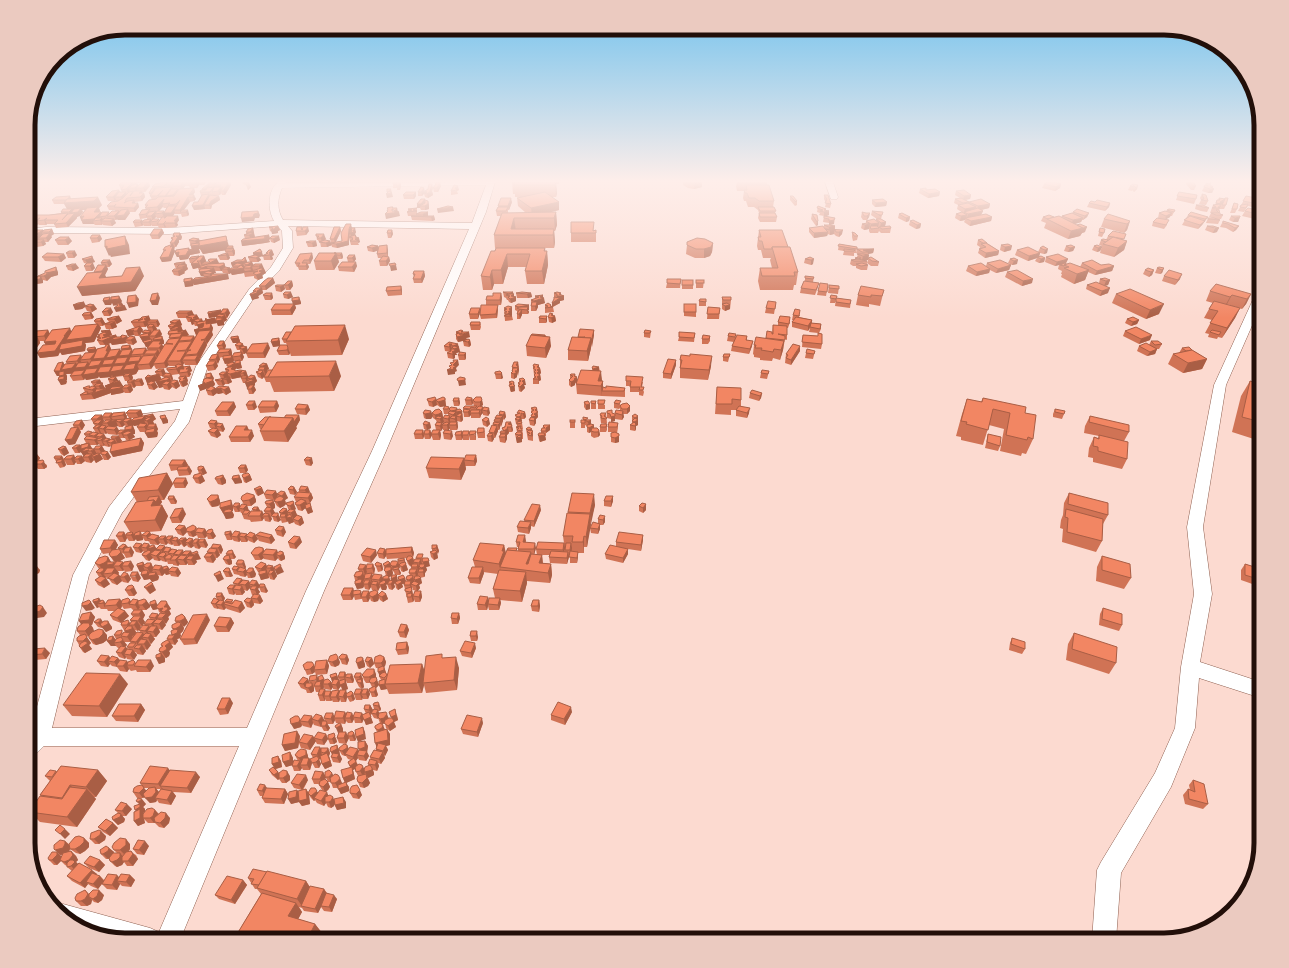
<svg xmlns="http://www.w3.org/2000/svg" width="1289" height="968" viewBox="0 0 1289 968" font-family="Overpass,sans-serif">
	<rect width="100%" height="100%" fill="#fcdad0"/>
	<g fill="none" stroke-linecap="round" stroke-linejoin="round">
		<defs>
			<g id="street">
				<path d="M 278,182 L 287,182 L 286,183 L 495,182 L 486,212 L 386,451 L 324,591 L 180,940 L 125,940 L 93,935 L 66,920 L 55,907 L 63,904 L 150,928 L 159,932 L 239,746 L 44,746 L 35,755 L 28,757 L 28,734 L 30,732 L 73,575 L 109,507 L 175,421 L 180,409 L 28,427 L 28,419 L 183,401 L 196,366 L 250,288 L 271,267 L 283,248 L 282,231 L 278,226 L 169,234 L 46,233 L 28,235 L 28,229 L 46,227 L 169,228 L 274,221 C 267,209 268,190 278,182 ZM 486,185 L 472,223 L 283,220 C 277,210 277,199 282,188 ZM 288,226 L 469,229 L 372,451 L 306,591 L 247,728 L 52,728 L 89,575 L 122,513 L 189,422 L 208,366 L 258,292 L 279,271 L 293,248 L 292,231 Z"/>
				<polygon points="825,182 833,182 838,197 837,199 831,199"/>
				<polygon points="1261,290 1261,305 1226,385 1203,527 1212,594 1200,662 1261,682 1261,698 1199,678 1195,728 1171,787 1121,873 1116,940 1092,940 1097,870 1101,862 1155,773 1175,728 1181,667 1194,594 1187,527 1214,385 1256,293"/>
			</g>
		</defs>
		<use href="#street" stroke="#8f6050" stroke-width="1"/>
		<use href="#street" fill="#fff" fill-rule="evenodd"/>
	</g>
	<g fill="#d07355" fill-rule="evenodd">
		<path d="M 122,182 L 149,182 L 150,186 L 145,192 L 142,192 L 142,193 L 144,193 L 145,197 L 142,201 L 135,202 L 135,203 L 138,203 L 139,207 L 135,212 L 129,212 L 130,213 L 125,220 L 118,220 L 117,219 L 116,220 L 114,220 L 116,223 L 112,226 L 103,225 L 102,224 L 102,225 L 95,225 L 94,224 L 83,224 L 80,217 L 85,210 L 82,210 L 83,212 L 77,217 L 77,218 L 68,227 L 56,228 L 54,224 L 47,224 L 46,225 L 39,225 L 38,224 L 37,225 L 30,225 L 28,222 L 28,221 L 49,215 L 61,213 L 61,212 L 67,209 L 64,204 L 54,204 L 52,200 L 71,199 L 102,205 L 99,208 L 100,211 L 99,212 L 110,213 L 115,211 L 115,210 L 109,210 L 107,206 L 118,201 L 116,201 L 116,200 L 115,201 L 108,201 L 106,197 L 119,190 L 120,192 L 122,192 L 119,185 ZM 138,182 L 138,183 L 141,183 L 138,186 L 136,184 Z"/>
		<path d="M 161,182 L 206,182 L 204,185 L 199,185 L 197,188 L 190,188 L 189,186 L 185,186 L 183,189 L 194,188 L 195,192 L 193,195 L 196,199 L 194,201 L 190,202 L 184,210 L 189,214 L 188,216 L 182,217 L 181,214 L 175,214 L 175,213 L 173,216 L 179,220 L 177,223 L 178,225 L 176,227 L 166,228 L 166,227 L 165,228 L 159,228 L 158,226 L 152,226 L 151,225 L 151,226 L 144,226 L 143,225 L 142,226 L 135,227 L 133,222 L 142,220 L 143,221 L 147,219 L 147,218 L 140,219 L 139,215 L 146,209 L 145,205 L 152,200 L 149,193 L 152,188 L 152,187 L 160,183 ZM 163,207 L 164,208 L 167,208 L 164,212 L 164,211 L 156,212 L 156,211 L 151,212 L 159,211 ZM 156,217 L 157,218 L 162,218 L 160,221 L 159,219 L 154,219 Z"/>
		<polygon points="208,182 230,182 231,185 225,195 222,195 221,193 220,195 214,196 219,196 220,200 212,205 211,209 205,209 205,208 205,209 194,210 201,196 200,192 209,184"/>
		<polygon points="242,182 250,182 249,183 251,187 248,190 246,185 243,184"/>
		<polygon points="400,182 401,185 400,190 397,190 397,188 393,188 393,184"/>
		<polygon points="512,182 559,182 559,184 556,184 557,193 556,197 552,197 559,210 550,212 556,212 557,225 555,231 554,231 555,242 554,248 545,248 545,251 547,251 548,265 544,284 527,284 525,271 526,267 508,267 503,284 494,284 492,290 483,290 481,276 496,248 495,248 494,235 501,216 497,216 496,211 498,207 498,206 512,202 509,210 508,210 508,213 526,213 518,206 517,198 522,197 515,197 515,194 513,194"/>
		<polygon points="683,182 695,182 702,187 694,189 688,188 683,185"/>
		<polygon points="737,182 767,182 767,185 774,201 773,207 776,211 775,213 777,217 776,222 760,222 758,218 759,213 758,210 754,207 748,207 746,201 744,201 743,198 744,191 737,191 736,186"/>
		<polygon points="1187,182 1193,182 1196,186 1194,190 1191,190 1186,184"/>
		<polygon points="1254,182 1261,182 1261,192 1251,190 1254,185 1253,185"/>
		<polygon points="435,183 441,186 438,192 434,192 433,188 435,185"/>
		<polygon points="1206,183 1210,185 1213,187 1212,193 1208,193 1202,191"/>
		<polygon points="1044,184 1061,184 1060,188 1055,191 1042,188"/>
		<polygon points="1138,185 1137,189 1134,192 1132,190 1132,191 1128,190 1130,186"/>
		<polygon points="433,188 432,191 433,195 428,198 425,197 424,194 422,196 418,196 418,192 426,192 425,191"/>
		<polygon points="920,189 926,190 940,192 939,196 928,198 919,193"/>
		<polygon points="459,190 457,191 458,194 451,195 451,191"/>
		<polygon points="956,191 971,195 970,199 965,200 969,202 990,204 989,208 981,210 983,211 981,215 992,217 991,221 970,226 964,222 965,220 960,221 955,218 956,214 963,213 957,209 958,205 954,203 955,199 960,198 955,195"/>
		<polygon points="406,192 416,196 414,199 404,199 403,195"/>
		<polygon points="1179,192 1196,199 1194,204 1176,200"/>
		<polygon points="1202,194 1208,201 1206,205 1199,204 1201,200 1200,198"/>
		<polygon points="824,195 831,204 830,208 825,207 826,203 824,199"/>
		<polygon points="790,196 797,201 797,205 795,206 790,200"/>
		<polygon points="1246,196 1261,199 1260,206 1257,206 1256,208 1248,206 1244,212 1238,211"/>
		<polygon points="1219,198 1224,199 1225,198 1226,205 1224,209 1220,209 1219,210 1220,214 1223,215 1221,219 1219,219 1220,220 1218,224 1206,223 1208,218 1212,218 1209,217 1211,213 1214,213 1210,213 1213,205 1215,205 1217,200 1218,200"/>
		<polygon points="872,200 887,202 886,206 875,207 872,204"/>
		<polygon points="426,201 429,205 429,209 425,210 421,210 420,208 417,208 417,204"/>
		<polygon points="1095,202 1110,203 1109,207 1105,211 1087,207 1089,203"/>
		<polygon points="1234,203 1237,209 1235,213 1230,213"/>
		<polygon points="1196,205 1209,208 1207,212 1201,211 1195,209"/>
		<polygon points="818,206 826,209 826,210 829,215 825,216 835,218 834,224 830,225 835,226 835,229 842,234 839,237 836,236 834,234 830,235 828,234 827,236 814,238 809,232 809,228 824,227 824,225 829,225 829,223 823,222 824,216 819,215 820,213 817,212"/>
		<polygon points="417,208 417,214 421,212 428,216 434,216 435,220 432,221 412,220 411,216 416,216 408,216 407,212 408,211 408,209"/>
		<polygon points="28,209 34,209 36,213 33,216 28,216"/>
		<polygon points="1167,210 1174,212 1172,216 1170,216 1170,217 1165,219 1167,225 1164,229 1152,226 1153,222 1158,218 1159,213 1166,211"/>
		<polygon points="872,211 883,212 881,219 886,222 885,226 891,228 890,233 881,233 879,231 878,233 870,233 869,231 869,229 864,230 861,228 862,224 866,223 866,221 876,220 876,219 877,219 871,215"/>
		<polygon points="1245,211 1261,211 1261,217 1259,220 1242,216"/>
		<polygon points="862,212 866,213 870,213 869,217 867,220 863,220 861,217"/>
		<polygon points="1073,212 1089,213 1087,217 1083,220 1082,220 1081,222 1075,224 1085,232 1082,233 1080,236 1068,239 1044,228 1046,223 1041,221 1043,217 1061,217 1062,216 1072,213"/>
		<polygon points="812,214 817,215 818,225 816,226 811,219"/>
		<polygon points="899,214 910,217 909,221 906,222 898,218"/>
		<polygon points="1188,215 1208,217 1202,225 1198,229 1182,225"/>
		<polygon points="1231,216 1240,217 1238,222 1233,222 1229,220"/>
		<polygon points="1104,219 1130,221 1127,230 1124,233 1101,227"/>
		<polygon points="910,221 921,224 920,228 916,229 909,225"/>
		<polygon points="1223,221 1239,226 1236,230 1233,232 1226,228 1220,227"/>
		<polygon points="1259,223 1261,224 1261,231 1256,230"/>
		<polygon points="278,226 280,230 278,231 278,233 272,234 272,232 270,231 269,227"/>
		<polygon points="1207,226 1213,226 1217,232 1213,233 1205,230"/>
		<polygon points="302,227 302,228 309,231 306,235 297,236 296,231"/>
		<polygon points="340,227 341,231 336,242 342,241 352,228 356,232 355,234 356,236 360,242 358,243 359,245 351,245 349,238 349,245 337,248 332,247 330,239"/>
		<polygon points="253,228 255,237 270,238 280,240 274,243 271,242 270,239 269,240 270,242 265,243 242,246 245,239 244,235 246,234 246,232"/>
		<polygon points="1100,228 1104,233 1102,237 1098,236"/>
		<polygon points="52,229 54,234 51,236 52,237 48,242 45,242 46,244 43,246 37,247 37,248 36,249 28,250 28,231 43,230"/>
		<polygon points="162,229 164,233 159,239 152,239 150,235"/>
		<polygon points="392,230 393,234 391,238 388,238 387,233"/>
		<polygon points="596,230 596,242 571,242 571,233"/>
		<polygon points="759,230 788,247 798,272 796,285 794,285 793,290 760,290 758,281 760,268 772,268 770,260 771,258 763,258 761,250 758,250 757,246"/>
		<polygon points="852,232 858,236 857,240 853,241 852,237"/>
		<polygon points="180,233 182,237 181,240 179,240 179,242 176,247 174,247 174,249 175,251 171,261 162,262 160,258 164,251 163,250 171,245 170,243 172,240 171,238"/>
		<polygon points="316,234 326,239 323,241 330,241 332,245 327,247 321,247 320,242 319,242 318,240 317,240"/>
		<polygon points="1126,234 1123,240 1127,241 1124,250 1114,257 1100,253 1102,246 1099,245 1101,240 1106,240 1108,236"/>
		<polygon points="100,235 102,239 99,242 92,243 90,238"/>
		<polygon points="60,237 72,241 68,245 58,245 55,240"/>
		<polygon points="189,240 200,240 229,246 235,250 235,253 234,256 229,256 230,258 228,260 220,260 218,256 226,254 225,251 226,250 203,254 200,249 199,249 200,253 190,255 188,259 180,260 179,257 177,257 175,253 192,250"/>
		<polygon points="978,240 987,243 999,251 998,255 985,258 978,253 980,247 977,245"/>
		<polygon points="316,241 317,246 313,247 308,247 306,242"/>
		<polygon points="713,243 712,252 710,256 704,258 695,258 686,254 687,245"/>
		<polygon points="839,244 857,247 856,253 854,253 854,256 843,255 844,251 838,250"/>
		<polygon points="1001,245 1011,250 1004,252 1000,250"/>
		<polygon points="378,246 378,247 388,250 388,257 389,257 390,261 387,266 380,266 379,261 382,258 378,258 377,254 377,251 373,252 368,251 367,247"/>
		<polygon points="1043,246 1047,253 1044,254 1040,253 1039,256 1045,258 1044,262 1039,263 1035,261 1037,258 1028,261 1015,255 1017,250 1038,252 1040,248"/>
		<polygon points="1066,246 1075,247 1073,251 1068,252 1064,251"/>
		<polygon points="1094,246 1102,247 1100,251 1097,252 1092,250"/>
		<polygon points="260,249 263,256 266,254 266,253 272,250 274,255 272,256 273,259 271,260 264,260 263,256 259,257 261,260 258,262 251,262 252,262 253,265 255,264 264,269 266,273 262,275 263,278 258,280 254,278 254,276 245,277 244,273 232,275 231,273 229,274 223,273 222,271 215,271 216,273 214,273 214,274 229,279 194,285 194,283 193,286 185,287 192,278 193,280 204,277 204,276 201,276 198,268 193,269 191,264 192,263 190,263 189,259 204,256 206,261 205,262 209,262 208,260 219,263 217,264 224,263 225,267 231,269 233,268 231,263 242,260 245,257 247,262 250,262 248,257 254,255 253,253"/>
		<polygon points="857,249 874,249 873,253 868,254 868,255 869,255 868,258 879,262 878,266 871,266 867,263 868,260 863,260 867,261 867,265 868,265 867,270 861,270 856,268 856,266 853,266 850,264 851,260 855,259 855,258 857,257 858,254 856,253"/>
		<polygon points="69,251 77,255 74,258 68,258 66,253"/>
		<polygon points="312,253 313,258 310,264 308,264 309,267 307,270 299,270 298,267 297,267 295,263"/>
		<polygon points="342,253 343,257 342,259 338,259 339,262 334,270 316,270 314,261"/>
		<polygon points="64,254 66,258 61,262 45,261 42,257"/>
		<polygon points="349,255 356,259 354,262 357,266 354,272 339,271 338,267 348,262 347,258"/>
		<polygon points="810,257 813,264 811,265 804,263 805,259"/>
		<polygon points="1046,257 1068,259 1066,263 1065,263 1080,267 1082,263 1101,265 1114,266 1112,271 1095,275 1088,272 1085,280 1074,284 1061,277 1062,274 1061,274 1062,271 1058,269 1059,265 1055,266 1045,262"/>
		<polygon points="1014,258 1017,264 1012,265 1008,263 1010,259"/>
		<polygon points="82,259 94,260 95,262 90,263 95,268 92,271 86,271 84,266 87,264 84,263"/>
		<polygon points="103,260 112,264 109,267 107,267 108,269 105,275 106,277 144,276 135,291 82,296 94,273 102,265 101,263"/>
		<polygon points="176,263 186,265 188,269 184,272 185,273 179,276 174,275 172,271 176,269 174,264"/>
		<polygon points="987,263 1011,265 1009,270 996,273 990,270 989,273 976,276 966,271 968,266 986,266"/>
		<polygon points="72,264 79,268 73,271 68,270 66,266"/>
		<polygon points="1157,268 1164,268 1162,273 1160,274 1155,273"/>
		<polygon points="1145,270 1154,270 1152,275 1149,277 1143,274"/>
		<polygon points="424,271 425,276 422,283 414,283 413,279 414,277 413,274"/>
		<polygon points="58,272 58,275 51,277 47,281 43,280 43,283 36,284 34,280 39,276 38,276"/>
		<polygon points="1007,272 1032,283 1022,286 1005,277"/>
		<polygon points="805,276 814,277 813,282 818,287 815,295 800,293 801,288 805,281"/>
		<polygon points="1164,276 1180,279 1175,285 1162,281"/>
		<polygon points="273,278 275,283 266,290 262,290 263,293 258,296 259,298 252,300 253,291 260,288 259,286"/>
		<polygon points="681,279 680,288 666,288 667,283"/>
		<polygon points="1100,279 1110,280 1108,285 1105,286 1108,293 1100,296 1086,289 1087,285 1099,283"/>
		<polygon points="682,280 693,285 693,289 682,289"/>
		<polygon points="696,280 704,280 703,288 696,288"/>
		<polygon points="292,281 293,286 290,290 286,290 284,285"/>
		<polygon points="828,284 826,296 817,295 818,291"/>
		<polygon points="284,285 285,289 281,292 276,291 275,286"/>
		<polygon points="829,285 839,286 838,294 828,293"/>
		<polygon points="401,286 402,291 402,295 388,296 386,291"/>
		<polygon points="884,290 880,306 869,304 869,307 856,305 858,295"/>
		<polygon points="1210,291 1251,294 1246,304 1242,309 1227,304 1226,304 1240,308 1235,318 1222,338 1218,337 1217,339 1208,337 1209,334 1205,333 1212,320 1204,318 1209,309 1213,303 1206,301"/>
		<polygon points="285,292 293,297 288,299 284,298 283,294"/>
		<polygon points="503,292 513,292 514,296 516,297 516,301 511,303 509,302 508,300 507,300 506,298 504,297"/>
		<polygon points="272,293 273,298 271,300 265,300 263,295"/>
		<polygon points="501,293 502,298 501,305 498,305 498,309 497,318 481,319 480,315 486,305 486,300 493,296"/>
		<polygon points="516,293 531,293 532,297 528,298 517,298"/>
		<polygon points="554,293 564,296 564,300 560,301 560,303 553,307 554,312 545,313 545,305 551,305 552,307 552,303 554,300"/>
		<polygon points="1116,294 1159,314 1146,319 1112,303"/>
		<polygon points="831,295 837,296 835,303 830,303"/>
		<polygon points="535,296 543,298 545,303 538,305 538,307 536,311 531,311 531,300 535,299"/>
		<polygon points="722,297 731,300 730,309 725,311 722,309"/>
		<polygon points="836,298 851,300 850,308 835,306"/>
		<polygon points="706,299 706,306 699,306 699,301"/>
		<polygon points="301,302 301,304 295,305 296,308 292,315 272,315 271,310 292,304"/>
		<polygon points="776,302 774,314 765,313 766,308"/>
		<polygon points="696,304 696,317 684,316 684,312"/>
		<polygon points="94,305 97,309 92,312 87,311 85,307 82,309 75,310 86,306"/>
		<polygon points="529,305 529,310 528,310 529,312 528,314 522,314 520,319 517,319 517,311 515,310 515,306"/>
		<polygon points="708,307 720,308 719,319 707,319"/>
		<polygon points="106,308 113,312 110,316 104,316 102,312"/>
		<polygon points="480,308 478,319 470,319 469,314"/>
		<polygon points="504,308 512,312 511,312 512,315 511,315 512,316 513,320 505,321"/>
		<polygon points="228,309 230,313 227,318 226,318 227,320 223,322 224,325 218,326 216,317 209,318 208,314 221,311"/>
		<path d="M 192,311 L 194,315 L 197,315 L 199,319 L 202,321 L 205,321 L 206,320 L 215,318 L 217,323 L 211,324 L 213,328 L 212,332 L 213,335 L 207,344 L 207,345 L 200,359 L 200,360 L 197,365 L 185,365 L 184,363 L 183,365 L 184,367 L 190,366 L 192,371 L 190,372 L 191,374 L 189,377 L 187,377 L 188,381 L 187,382 L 188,384 L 187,385 L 183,387 L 181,386 L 179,381 L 180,380 L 179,379 L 180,376 L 179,374 L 172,375 L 173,379 L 172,381 L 171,381 L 171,382 L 178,381 L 180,386 L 176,389 L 172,387 L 169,390 L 164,389 L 163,387 L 159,388 L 158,381 L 153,382 L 158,387 L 154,390 L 149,389 L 147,384 L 149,383 L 147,383 L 145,378 L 157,375 L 155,372 L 159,369 L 166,373 L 169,373 L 167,370 L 175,367 L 175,366 L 169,366 L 168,365 L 166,368 L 156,369 L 154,365 L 151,369 L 139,370 L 139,369 L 136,374 L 132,375 L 133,378 L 132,380 L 135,380 L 142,379 L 144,384 L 142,386 L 136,386 L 134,388 L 132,387 L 133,390 L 130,393 L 125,393 L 124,392 L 122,393 L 111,395 L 111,393 L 94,399 L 82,400 L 80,395 L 85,392 L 83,388 L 94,387 L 91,382 L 100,380 L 105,388 L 105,389 L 110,384 L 108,379 L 111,377 L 100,378 L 99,376 L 98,378 L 86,380 L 85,378 L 84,380 L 73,381 L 70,376 L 72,374 L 66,374 L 67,376 L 67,380 L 66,380 L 67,381 L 66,384 L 61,385 L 59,377 L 59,376 L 57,376 L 54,371 L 63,362 L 64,365 L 67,364 L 66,362 L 81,355 L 82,358 L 89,353 L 105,347 L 106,345 L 100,345 L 97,340 L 98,340 L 97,337 L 99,336 L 98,335 L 102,333 L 101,331 L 110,330 L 112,335 L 109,336 L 110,336 L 116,335 L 117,337 L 120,337 L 127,336 L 128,338 L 137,342 L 133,345 L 128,344 L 127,343 L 112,345 L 111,343 L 107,344 L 109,344 L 111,349 L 111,350 L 121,351 L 122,350 L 121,349 L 130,345 L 133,352 L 146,348 L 147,351 L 148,350 L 147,348 L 149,347 L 146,347 L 144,342 L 143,342 L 140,337 L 143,334 L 142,332 L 148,330 L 147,327 L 149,325 L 145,327 L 141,327 L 143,330 L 139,336 L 135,336 L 134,335 L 128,336 L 126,331 L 136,327 L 134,327 L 131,322 L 140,319 L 140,320 L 140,319 L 151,320 L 160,324 L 158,327 L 156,327 L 157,329 L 156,330 L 162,334 L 160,337 L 164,341 L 164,344 L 162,344 L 163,347 L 166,344 L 166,343 L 170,339 L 170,337 L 168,334 L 171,331 L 168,326 L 171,324 L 170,322 L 180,320 L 182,325 L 180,326 L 181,326 L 183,331 L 189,335 L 186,336 L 194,336 L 195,338 L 196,335 L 194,330 L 199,329 L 198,326 L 195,326 L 194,324 L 192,325 L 191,322 L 188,322 L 186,318 L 178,318 L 176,313 ZM 123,376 L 125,381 L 128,381 L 127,382 L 128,385 L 123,387 L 114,377 ZM 160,376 L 163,376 L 164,378 L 161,379 Z"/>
		<polygon points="91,312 94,317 92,319 85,320 82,315"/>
		<polygon points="793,315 800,315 799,317 812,320 812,323 821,324 821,329 819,333 822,344 821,349 802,347 803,335 818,336 818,333 809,332 810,328 808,331 792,327 792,322 794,320 792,320"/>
		<polygon points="119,316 122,321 116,324 117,327 112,329 106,329 104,324 109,322 107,319"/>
		<polygon points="547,316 547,321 546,323 539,323 539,318"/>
		<polygon points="555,316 556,321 552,323 549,322 548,317"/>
		<polygon points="102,318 105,323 103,326 100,326 101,328 94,342 85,343 86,345 85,351 62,355 60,352 58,356 40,358 37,353 46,344 44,342 46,341 40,341 40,343 33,353 28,354 28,331 31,331 33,335 48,330 50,334 71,331 96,324 94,321"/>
		<polygon points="1127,319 1139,320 1137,324 1131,326 1125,323"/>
		<polygon points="480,322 481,327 480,330 471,330 470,325"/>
		<polygon points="778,322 790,322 788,328 787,328 787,340 785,339 783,350 780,360 773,358 772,361 760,360 760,358 754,357 754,355 753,354 754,345 772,334 773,325 778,326"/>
		<polygon points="594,330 594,335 588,361 568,360 568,350 578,338 578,337"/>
		<polygon points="463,331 463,332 470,337 466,338 467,339 470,340 471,345 469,347 464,346 463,341 466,340 458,342 456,339 456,332"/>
		<polygon points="651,331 650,338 644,337 644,333"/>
		<polygon points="1125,331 1150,340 1139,344 1123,336"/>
		<polygon points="695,333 694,342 678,341 679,337"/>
		<polygon points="545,335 546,336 551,346 546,358 527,356 526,346"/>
		<polygon points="238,336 240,341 240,342 248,350 270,348 265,358 248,358 246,353 244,354 242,354 244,357 242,361 240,361 242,368 237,369 235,361 234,361 234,360 233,363 235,363 237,368 235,370 235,371 246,371 248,378 255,376 257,381 255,383 255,385 254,386 256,390 253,394 249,394 246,383 243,383 241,378 242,377 232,379 230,378 232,382 228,384 225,384 223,386 218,385 215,380 221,379 219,374 226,372 225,369 228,367 227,364 229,363 225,364 223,359 223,357 219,358 220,359 217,364 218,366 215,370 208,371 206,366 210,361 209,360 218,354 217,353 219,350 217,346 224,341 226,346 225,349 231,349 232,353 232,356 240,352 240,350 237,350 235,345 238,343 233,343 231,339"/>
		<polygon points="710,336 710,341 708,344 702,344 702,339"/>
		<polygon points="728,336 736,337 747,336 747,340 752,346 749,354 731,351 732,346 734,342 727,341"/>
		<polygon points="279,338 280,342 280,345 287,345 286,343 284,343 282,339 349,339 342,355 291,356 290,353 289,355 279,355 277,351 279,346 273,347"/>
		<polygon points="1151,341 1162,344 1159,349 1157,349 1155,354 1147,356 1137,351 1139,346 1149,345"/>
		<polygon points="449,342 459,347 460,352 456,353 457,355 455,355 455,358 453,359 448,358 447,353 450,352 445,351 444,346"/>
		<polygon points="1182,348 1192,350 1207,359 1202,369 1183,373 1168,364 1173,354 1179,353"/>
		<polygon points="800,351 791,365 785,363 786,354"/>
		<polygon points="815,351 813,359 805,358 806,353"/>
		<polygon points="466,353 466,358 465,360 459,360 458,355"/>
		<polygon points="730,354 728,362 723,361 723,357"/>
		<polygon points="676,360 676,365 671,379 663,378 663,373"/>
		<polygon points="680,360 711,366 708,380 680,378"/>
		<polygon points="518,362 519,370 517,376 517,377 514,379 511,378 511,373 512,372 512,367"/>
		<polygon points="267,364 269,369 267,370 267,372 265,375 265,376 341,376 334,391 274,392 270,382 266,382 264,377 262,379 258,377 256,372 259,371 258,370 260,367 259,366"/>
		<polygon points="539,365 539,368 540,368 541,373 540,374 541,380 539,381 539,384 533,384 533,379 534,378 534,375 533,366"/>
		<polygon points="599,367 602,381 603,381 603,388 625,388 625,397 602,396 602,394 602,396 577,394 576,384 577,382 575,383 575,385 571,387 569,385 569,380 570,379 570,375 576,377 577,382 592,370 592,368"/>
		<polygon points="500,371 503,378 501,379 496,379 495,374"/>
		<polygon points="769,371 767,379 760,378 761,373"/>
		<polygon points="206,378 214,378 213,380 215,384 214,386 212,387 216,389 229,387 231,392 226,395 223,393 218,394 217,393 213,396 208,395 206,390 208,388 200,391 203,384 203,382"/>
		<polygon points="519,379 526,385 524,385 525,388 521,392 519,391 518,383 519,382"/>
		<polygon points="626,381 643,382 642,387 644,392 643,396 639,395 639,392 630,392 630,386 626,386"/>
		<polygon points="1250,381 1261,384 1261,439 1260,441 1232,432 1241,396"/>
		<polygon points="509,382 514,382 515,391 511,392 510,390"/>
		<polygon points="717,387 741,400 741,406 749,413 747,418 736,416 736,410 731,410 731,415 715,414"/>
		<polygon points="750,393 762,393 761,398 759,401 749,398"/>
		<polygon points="445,398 446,406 440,407 437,405 433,407 429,406 427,399 436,400"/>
		<polygon points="459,398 460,403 459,406 454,406 453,401"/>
		<polygon points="472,398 473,400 482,400 483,405 481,406 483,408 484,407 490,413 488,416 483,415 483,413 481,415 480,418 471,418 471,415 469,417 464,417 463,408 474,406 473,403 472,405 466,405 465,400"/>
		<polygon points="983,398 1025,413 1033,439 1026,454 1022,453 1021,456 1000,451 1004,429 989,425 983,445 961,440 961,437 956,436 962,414 967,399 981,402"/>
		<polygon points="598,400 605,405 605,409 598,409"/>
		<polygon points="616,400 621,405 622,404 630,411 627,414 623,414 624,417 622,420 615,419 615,413 620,411 620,408 619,409 614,408 614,403"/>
		<polygon points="249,401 257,407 254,410 248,410 246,405"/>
		<polygon points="277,401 279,406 276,412 260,413 258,407"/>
		<polygon points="596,401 596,409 591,409 591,403"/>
		<polygon points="234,402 236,407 230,416 217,416 215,411"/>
		<polygon points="584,402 590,409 586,410 584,407"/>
		<polygon points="308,405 310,410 306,415 297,414 295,409"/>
		<polygon points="449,407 450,409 458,410 462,411 463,420 461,422 457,421 457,422 458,427 457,430 450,430 449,425 450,423 449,424 450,428 448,431 443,430 443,428 441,431 440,431 441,435 440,440 433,440 431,434 436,430 435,425 437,423 436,420 433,418 432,416 431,419 426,419 424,418 423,413 432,413 442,412 444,422 442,424 442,425 444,422 443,418 448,416 448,414 444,414 443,409"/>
		<polygon points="531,408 537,408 538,417 536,419 536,423 534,426 530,425 529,420 531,417 531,415 532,415"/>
		<polygon points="1055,409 1064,414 1062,419 1053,417 1053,414"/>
		<path d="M 141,410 L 143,415 L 142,416 L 153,414 L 156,419 L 153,421 L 154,424 L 153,424 L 158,429 L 157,431 L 158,433 L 157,437 L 148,438 L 145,433 L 146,432 L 140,432 L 137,427 L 139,425 L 134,426 L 133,425 L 133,426 L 135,431 L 135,434 L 133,434 L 135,437 L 130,440 L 141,438 L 144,443 L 142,451 L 113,457 L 111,447 L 110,446 L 109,447 L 105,446 L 105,445 L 104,446 L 100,446 L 99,444 L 97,445 L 90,445 L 92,449 L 94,449 L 102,446 L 105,451 L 111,457 L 108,460 L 104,460 L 101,454 L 100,454 L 103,459 L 96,463 L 94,460 L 91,463 L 86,462 L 85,461 L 81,464 L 77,464 L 76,462 L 74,465 L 67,465 L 65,461 L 66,465 L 64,467 L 60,468 L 54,458 L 62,456 L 64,459 L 82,456 L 83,457 L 84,456 L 81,452 L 79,453 L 75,453 L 72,448 L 86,443 L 84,439 L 86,437 L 84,434 L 96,433 L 93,428 L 95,426 L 91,419 L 102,415 L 104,421 L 103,422 L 105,421 L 102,417 L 112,413 L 113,414 L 125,412 L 127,417 L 126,419 L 131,418 L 132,420 L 134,418 L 129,418 L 126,413 ZM 125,425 L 126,427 L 125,430 L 119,431 L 114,427 L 118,426 L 119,427 L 122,427 ZM 100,433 L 102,433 L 106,434 L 107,433 L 108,434 L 117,435 L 118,434 L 119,436 L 111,438 L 112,439 L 110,439 L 106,438 L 104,434 ZM 120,438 L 125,438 L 126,440 L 128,440 L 121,442 L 122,441 Z"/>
		<polygon points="607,411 615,414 615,421 611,422 611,419 607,418"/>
		<polygon points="505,412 506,417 503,420 499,430 498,430 498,431 495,438 494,438 494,439 492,442 488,441 487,436 489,433 489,432 493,425 493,424 495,418 499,415 499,414"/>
		<polygon points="525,412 526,417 524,419 521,419 522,421 521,421 522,423 523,429 522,429 523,434 523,439 522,439 522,442 517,443 515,434 517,432 516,427 517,427 517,425 516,424 515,419 516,418 515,415 518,414 517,413"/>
		<polygon points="606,413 607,423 606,424 601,423 600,415"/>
		<polygon points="299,415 300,420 296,427 297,428 288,442 264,441 260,431 261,429 260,429 258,424 284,418"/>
		<polygon points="632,416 638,416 638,425 636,426 636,429 635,431 630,430 630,425 632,424"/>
		<polygon points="1090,416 1129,432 1124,441 1127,459 1122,469 1093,462 1093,458 1088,457 1089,448 1094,437 1098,438 1099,436 1084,433 1085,426"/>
		<polygon points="486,417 490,424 487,427 483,425 482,420"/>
		<polygon points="583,419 591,420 591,424 594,428 599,430 600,435 598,437 594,438 591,436 591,432 589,433 587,432 587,426 585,425 585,428 581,428 581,423 583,420"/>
		<polygon points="575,420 575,428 570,428 570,422"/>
		<polygon points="76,421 85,425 82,430 80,430 81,432 75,444 69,445 65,440 74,428 73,425"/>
		<polygon points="511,422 513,430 512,432 509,432 509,433 507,435 507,439 505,443 500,442 499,437 500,435 500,433 503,431 502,428"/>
		<polygon points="208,423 218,423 225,429 223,432 219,431 221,435 217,438 211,436 208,431 212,428 210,428"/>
		<polygon points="430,423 431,428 427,430 424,429 423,424"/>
		<polygon points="618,423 618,428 617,433 619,434 619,442 615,443 611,442 611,433 614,432 608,432 608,427"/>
		<polygon points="607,424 607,430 606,432 600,432 600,427"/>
		<polygon points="550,425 550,430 546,433 546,436 545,436 546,440 540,442 539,440 538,435 541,433 541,431 543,428 543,426"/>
		<polygon points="247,426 249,430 254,436 250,442 231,442 229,437"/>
		<polygon points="484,428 485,433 485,438 478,438 477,433"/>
		<polygon points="526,429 533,431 533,441 528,440"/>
		<polygon points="423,430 424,433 430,430 432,435 430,439 425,439 424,436 423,439 415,439 414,434"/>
		<polygon points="445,430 453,436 451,440 444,439 443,433"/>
		<polygon points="470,431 476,436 476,440 470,440 470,436 469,440 463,440 463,437 462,440 456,440 455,435 469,435"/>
		<polygon points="988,434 1000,446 998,451 985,448"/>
		<polygon points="66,447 69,453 64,456 61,454 58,449"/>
		<polygon points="36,453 40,458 39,460 47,465 47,467 44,469 38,469 36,467 34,471 28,472"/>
		<polygon points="476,455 477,461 475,466 465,466 464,460"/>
		<polygon points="307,457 313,463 311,466 306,465 304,460"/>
		<polygon points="464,458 466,469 461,480 429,478 426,468"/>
		<polygon points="185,460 188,465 187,466 192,471 190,475 179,476 177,470 171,471 169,465"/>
		<polygon points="246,465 248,470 246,473 240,473 238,468"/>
		<polygon points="198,467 207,473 203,475 202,475 205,481 200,484 196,483 193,478 199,474 198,470"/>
		<path d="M 167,473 L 173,484 L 164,500 L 161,500 L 162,502 L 160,505 L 162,505 L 168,516 L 161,531 L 148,532 L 151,534 L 159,536 L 159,537 L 166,536 L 167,538 L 179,540 L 186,538 L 187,540 L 193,539 L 193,541 L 199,539 L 200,540 L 205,539 L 208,545 L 206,548 L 201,547 L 199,549 L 195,548 L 194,546 L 191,548 L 188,547 L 187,545 L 184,547 L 181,544 L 179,546 L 174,546 L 173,544 L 172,545 L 169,544 L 168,543 L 166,545 L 161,544 L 160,543 L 158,545 L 150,544 L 149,541 L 145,541 L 143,538 L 143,540 L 137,541 L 136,539 L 134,541 L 129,541 L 127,538 L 125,542 L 120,542 L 116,536 L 124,532 L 126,535 L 130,532 L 124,522 L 137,502 L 131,492 ZM 141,532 L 147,532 L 142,535 Z"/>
		<polygon points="250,475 252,480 246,483 244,482 242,476"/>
		<polygon points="176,478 188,483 185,488 175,488 173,483"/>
		<polygon points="215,479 226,480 226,483 222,485 218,484"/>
		<polygon points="294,487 297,492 295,495 290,494 288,489"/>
		<polygon points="308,487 309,493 311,493 313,498 310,503 313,512 308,514 305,508 302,511 298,510 295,503 296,502 294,497 299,492 299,490"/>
		<polygon points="262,488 264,493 258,496 256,494 254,489"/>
		<polygon points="285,492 288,498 285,500 286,504 284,506 280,508 277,506 274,501 275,500 273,500 275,505 275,508 273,509 275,513 278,513 281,520 278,522 274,521 272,516 271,516 272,519 270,522 265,521 264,518 262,521 251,522 250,520 244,519 242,514 242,513 241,513 240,511 239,512 235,512 233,508 233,511 232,511 234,515 233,518 226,519 224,513 223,513 220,508 220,504 218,506 212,507 210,505 207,499 218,495 220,501 220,503 233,506 240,506 244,505 241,499 254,495 256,500 256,502 251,506 247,506 249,511 251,512 253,511 252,509 258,507 260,511 264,514 265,513 264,511 267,507 265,503 272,500 266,499 264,494 278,496 277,498 278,497 277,494"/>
		<polygon points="1069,493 1108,515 1103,524 1102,541 1096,552 1062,542 1063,529 1060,528 1061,520 1063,515 1064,503"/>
		<polygon points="169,496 177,501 176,504 171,504 168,499"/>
		<polygon points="604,501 613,501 611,507 604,506"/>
		<polygon points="286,503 296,509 294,510 295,510 297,515 302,517 304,523 300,526 295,524 294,522 289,524 288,521 287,522 282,523 280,517 281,516 279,512 287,509 288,512 289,511"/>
		<polygon points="646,504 646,510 643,513 639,511 639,506"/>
		<polygon points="595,505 590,524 587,547 584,547 584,553 578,553 578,557 577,563 570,563 570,555 569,555 569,557 567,564 550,563 549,557 550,555 537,555 536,549 564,543 563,536 568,512"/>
		<polygon points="541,510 534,527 531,526 531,528 529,534 518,532 517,527 525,522 524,520"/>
		<polygon points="186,514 181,523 172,523 170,518"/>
		<polygon points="600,515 605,522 603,525 600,525 600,529 598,534 591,533 590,528 598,523 598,519"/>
		<polygon points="185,526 186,529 196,527 198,529 205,529 207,532 216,536 213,539 208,539 207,536 205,538 198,538 197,535 193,537 189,536 187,532 183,536 178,534 175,529"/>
		<polygon points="275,530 286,532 283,537 277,535"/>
		<polygon points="231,531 232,535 241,534 247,535 255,534 258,539 254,543 249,541 248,540 247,542 241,542 241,540 239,542 234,541 232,539 232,540 227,540 225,535"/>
		<polygon points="256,535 272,535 275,540 271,544 259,541"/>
		<polygon points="643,535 643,540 641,551 628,549 628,554 623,563 606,559 605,554 616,546 616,542"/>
		<polygon points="115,540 118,545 115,550 120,551 118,548 126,545 128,547 134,552 132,557 126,558 124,554 122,553 125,558 120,561 119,562 123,562 123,563 134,566 132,571 125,572 124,570 123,571 118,571 119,573 118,574 120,576 128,574 131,579 128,583 123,582 122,581 117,585 112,583 109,579 107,579 106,577 104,578 110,584 104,588 98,585 95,580 99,577 96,572 99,569 95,563 108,557 111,562 114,562 109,554 110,553 103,554 100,549"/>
		<polygon points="526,541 525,542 536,548 534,555 531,554 531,556 542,555 543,563 551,564 552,575 550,583 527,581 527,583 522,602 500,600 501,603 499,610 489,610 488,606 487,610 478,610 477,604 495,598 493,589 498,574 483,572 484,573 480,584 470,583 468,578 475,567 473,560 504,545 506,553 518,551 518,547 517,547 516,542"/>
		<polygon points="288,542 302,542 296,549 290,548"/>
		<polygon points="142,544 142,545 149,544 150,546 154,545 157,549 166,548 172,550 184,552 191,551 192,553 201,559 196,560 197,562 194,565 188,565 188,563 186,565 180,565 180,564 178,566 173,565 173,564 168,564 167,561 166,562 162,561 161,560 159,561 154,560 153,558 149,561 146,560 142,555 144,552 143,551 141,553 136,552 133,547"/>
		<polygon points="221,545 223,550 221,554 219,553 220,555 217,558 215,558 216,559 213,563 207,562 204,557 208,553 207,552 211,549 211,548"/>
		<polygon points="437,545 439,551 437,554 438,558 434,560 431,557 430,552 432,551 432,549"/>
		<path d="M 412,547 L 414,553 L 413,557 L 414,561 L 416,559 L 416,558 L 424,558 L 430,566 L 426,567 L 427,570 L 425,573 L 425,576 L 424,577 L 420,578 L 422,583 L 419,585 L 420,588 L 417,591 L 421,591 L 422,597 L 420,602 L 415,602 L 413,596 L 416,591 L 413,590 L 412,587 L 412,589 L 413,595 L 413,596 L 414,600 L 413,602 L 408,603 L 404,585 L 404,584 L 402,584 L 403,587 L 398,590 L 396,588 L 395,583 L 394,584 L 395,587 L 392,590 L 389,589 L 387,584 L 386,585 L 387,587 L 386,590 L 382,590 L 379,585 L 380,587 L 378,591 L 372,590 L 371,587 L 369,590 L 365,589 L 364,586 L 363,588 L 357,589 L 355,584 L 355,580 L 354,576 L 359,571 L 358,569 L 373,564 L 375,569 L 374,574 L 372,574 L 373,577 L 383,581 L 383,577 L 386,576 L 383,564 L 390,564 L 398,562 L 398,561 L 403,558 L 387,559 L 386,556 L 384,559 L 379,558 L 377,553 L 385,549 L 386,551 ZM 404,558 L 407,558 L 406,559 L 408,564 L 410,566 L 412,565 L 411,567 L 411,569 L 409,573 L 410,576 L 406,579 L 407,581 L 406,581 L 405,578 L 398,577 L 399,581 L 398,581 L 396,575 L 400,575 L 401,573 L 399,569 L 400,566 L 401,571 L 403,572 L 408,570 ZM 392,570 L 394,572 L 395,575 L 392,575 L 393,573 ZM 392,576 L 391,579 L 392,581 L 390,580 L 389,577 Z"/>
		<polygon points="263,548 264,551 278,553 283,552 285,557 285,559 281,561 279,560 278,558 275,561 264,559 264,558 261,560 255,560 254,558 251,553"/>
		<polygon points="232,550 236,557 234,559 231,559 232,564 229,565 226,564 223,559 227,556 226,554"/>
		<polygon points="361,555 377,555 371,563 363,561"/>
		<polygon points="1102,556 1131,578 1124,589 1096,581 1097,567"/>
		<polygon points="238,560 246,567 245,569 247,571 253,568 256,574 255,577 251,578 248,578 247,575 245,577 240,576 239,575 234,574 232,569 237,566 236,564"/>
		<polygon points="151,563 153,568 162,566 163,568 167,566 170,569 178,568 181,573 178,577 171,576 170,574 166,575 165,573 162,576 158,575 159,577 158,580 152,582 150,579 144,580 142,571 140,572 137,566"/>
		<polygon points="375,564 382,564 383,569 382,571 378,572"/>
		<polygon points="1245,564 1261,569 1261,582 1258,586 1241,580 1241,570"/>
		<polygon points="28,565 40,570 39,573 34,575 30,575 28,573"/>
		<polygon points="273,566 277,576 274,580 270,579 269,576 269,578 261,580 259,572 258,572 255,567"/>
		<polygon points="229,568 233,576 230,577 226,577 223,571"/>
		<polygon points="130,576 141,578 138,582 133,581"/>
		<polygon points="242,579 243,580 249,581 250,583 260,586 260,584 268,591 266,593 261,592 259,587 258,589 260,592 258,595 260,595 263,601 260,604 254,603 254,605 251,608 247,607 244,601 251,599 251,598 253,595 252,595 250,589 251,587 247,591 244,590 245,592 242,595 236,595 235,593 234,595 229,594 227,588 235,585 233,583"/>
		<polygon points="128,586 137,593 134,596 129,596 125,590"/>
		<polygon points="144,587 156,590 150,594 148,592"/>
		<polygon points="353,588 354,591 362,594 369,591 370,594 378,592 378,595 386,594 388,599 383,602 380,600 379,598 378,601 374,602 371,601 370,598 368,602 363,602 362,599 361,599 355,600 354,596 352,600 343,600 341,595"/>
		<polygon points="217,593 225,598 224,601 225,602 226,602 225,601 242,602 245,608 240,613 227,609 226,608 224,610 219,609 219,608 218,609 214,608 211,603 217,599 216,597"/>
		<path d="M 120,599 L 121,601 L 131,601 L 138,600 L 139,601 L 150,605 L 158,605 L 166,601 L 171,609 L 169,610 L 171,614 L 168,617 L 169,619 L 165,624 L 166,625 L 162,630 L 159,629 L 160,632 L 156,637 L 153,637 L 155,639 L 151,644 L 149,643 L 151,645 L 147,650 L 145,649 L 146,651 L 143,655 L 137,654 L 136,652 L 135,652 L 137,655 L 133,660 L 136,663 L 154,666 L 150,672 L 137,672 L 136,670 L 131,671 L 129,669 L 127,672 L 120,671 L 117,667 L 112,666 L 110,664 L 108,667 L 101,666 L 97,661 L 109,656 L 110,658 L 118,658 L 120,660 L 128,662 L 133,660 L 127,659 L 126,657 L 125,659 L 119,657 L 116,652 L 119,648 L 118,648 L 116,646 L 111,646 L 107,641 L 113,636 L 116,640 L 116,639 L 114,635 L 125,632 L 121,625 L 122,622 L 121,623 L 113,620 L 110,615 L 115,611 L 108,611 L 107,609 L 101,609 L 99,607 L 97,608 L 93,602 L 101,601 L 104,601 L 105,604 ZM 150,605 L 153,610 L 158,609 L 159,612 L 162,614 L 149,617 L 150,619 L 144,624 L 145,625 L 139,630 L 141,633 L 136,633 L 136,632 L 135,630 L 138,631 L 141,627 L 140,626 L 142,626 L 145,622 L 143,619 L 145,615 L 142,610 L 146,610 L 150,607 ZM 122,606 L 124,609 L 131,608 L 133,610 L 135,610 L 131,614 L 133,617 L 130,620 L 131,622 L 130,623 L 129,622 L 123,621 L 129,616 L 125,611 L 121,609 ZM 124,642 L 130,642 L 131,643 L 127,647 L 129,649 L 125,647 L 127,645 Z"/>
		<polygon points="539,600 540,606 539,612 532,611 531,606"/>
		<polygon points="1103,608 1122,625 1119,631 1099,625 1100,614"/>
		<polygon points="91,612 95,617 92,625 91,625 93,628 94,631 107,635 107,640 103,643 96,645 93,644 89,638 89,636 86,637 91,643 89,645 92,649 85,653 83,652 79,646 79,645 77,641 80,635 77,631 81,624 79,621"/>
		<polygon points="459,613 460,618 458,624 452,624 451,618"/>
		<polygon points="185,617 188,622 187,624 183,626 184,628 183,631 180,634 181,635 180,638 177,639 178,641 175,645 171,644 173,647 169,651 170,653 169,656 166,658 164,657 165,658 165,662 159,664 156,658 160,653 159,651 162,647 161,645 168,641 167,639 172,635 173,630 172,628 176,623 175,621"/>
		<polygon points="231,618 234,623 229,632 217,632 214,626"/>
		<polygon points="210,620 197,644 184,645 180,639"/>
		<polygon points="94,622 103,622 112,627 112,629 106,632 102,627 102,628 98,627"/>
		<polygon points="407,625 409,630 406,638 400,637 398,632"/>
		<polygon points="471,631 478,637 477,641 471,641 470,636"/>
		<polygon points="1074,633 1116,663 1109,674 1066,660 1068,644"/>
		<polygon points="1012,638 1025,649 1022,654 1009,650 1010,643"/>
		<polygon points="407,642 409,648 408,654 398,655 396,650"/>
		<polygon points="476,648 472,658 462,656 460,651"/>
		<polygon points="50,653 46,659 35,660 30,655"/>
		<polygon points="347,655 349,660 347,665 342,664 340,659"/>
		<polygon points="384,657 386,662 385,666 384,667 387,675 422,664 424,670 443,658 459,668 457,690 426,693 424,685 422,693 389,694 387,689 381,690 379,685 381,680 379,676 380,676 378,668 376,668 374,663"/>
		<polygon points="372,658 374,664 370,668 367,666 365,661"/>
		<polygon points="327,660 329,666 327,674 316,675 315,672 312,674 307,675 303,665 314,667"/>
		<polygon points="328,661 340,662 339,665 335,667 331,666"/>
		<polygon points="356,662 365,664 365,667 359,669 358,668"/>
		<path d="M 345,672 L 346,675 L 352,674 L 354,680 L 353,683 L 347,683 L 346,681 L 346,682 L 348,689 L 344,690 L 347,694 L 353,693 L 355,699 L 353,701 L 350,702 L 347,697 L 346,702 L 341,702 L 340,699 L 339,702 L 333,702 L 332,700 L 331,701 L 326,701 L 325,699 L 325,701 L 320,701 L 318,695 L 319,692 L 316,692 L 314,686 L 314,691 L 311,693 L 307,693 L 306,690 L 301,688 L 298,683 L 310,683 L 309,681 L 325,680 L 331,683 L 332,682 L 331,678 L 336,673 L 340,682 L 340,681 L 338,677 ZM 323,686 L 325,689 L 331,690 L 333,687 L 333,689 L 338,690 L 341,686 L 342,690 L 340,693 L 332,693 L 331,691 L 325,691 L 325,689 L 323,689 L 324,687 Z"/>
		<polygon points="356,673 363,678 363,682 364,687 362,689 359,687 354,677"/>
		<polygon points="376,674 376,677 379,685 376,688 378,695 376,697 372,697 369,689 372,687 370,683 366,683 364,680 362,675"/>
		<polygon points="128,684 107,717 72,716 63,705"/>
		<polygon points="368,689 370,694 368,699 363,699 363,697 362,700 356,700 354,694 362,690"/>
		<polygon points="233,703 228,714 220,715 217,709"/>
		<polygon points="141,704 145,710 138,722 116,721 112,716"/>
		<polygon points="379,704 381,709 380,711 378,711 379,713 388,719 391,718 397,715 398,720 394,722 396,727 390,731 386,728 385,723 382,724 385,730 390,734 390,745 386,746 388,750 385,756 384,755 385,758 381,764 378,763 379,766 377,771 373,770 374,773 374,775 368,778 366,775 370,783 368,786 364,788 360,787 357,779 358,776 355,769 353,770 355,779 346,783 349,787 349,791 341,794 338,788 333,788 331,782 328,782 326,778 325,779 328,782 330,787 328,790 325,792 322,790 319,785 319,784 314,784 312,779 323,772 325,776 333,776 342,783 342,784 345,783 343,778 350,767 348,762 351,760 348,759 346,756 345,756 342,755 339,750 347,745 349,749 359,751 359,750 358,748 365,741 368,746 367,752 369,756 366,761 359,760 358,758 356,761 358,765 362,765 364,769 369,766 368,764 371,760 370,757 376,751 376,747 377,732 375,728 380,723 378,718 378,719 374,718 371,713 374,709 373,705"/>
		<polygon points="370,705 373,710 371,715 370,715 373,723 366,725 364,719 362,723 355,723 354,719 352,723 348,723 346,721 345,724 336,723 335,720 333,724 327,724 330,728 328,731 324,731 321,726 321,727 314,725 313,723 311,728 303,726 302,725 301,727 294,729 301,720 313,718 325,721 324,718 334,716 346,714 353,716 362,713 363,715 366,714 364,709"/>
		<polygon points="572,712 565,725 551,720 551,715"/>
		<polygon points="483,723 478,737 463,734 461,729"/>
		<polygon points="341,724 343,729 343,732 348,735 354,733 356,739 355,741 350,741 349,738 346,744 339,743 337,738 339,733 338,733"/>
		<polygon points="326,734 328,739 336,738 337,742 334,744 330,744 328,739 324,745 317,744 314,738"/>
		<polygon points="300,736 299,742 313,736 316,741 310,750 301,748 299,743 298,748 285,751 282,745"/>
		<polygon points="337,745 339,750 340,755 342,759 340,763 333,762 331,757 332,755 330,750"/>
		<polygon points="328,748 330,753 329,756 332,766 325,769 322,764 321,758 319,760 321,764 319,768 315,768 310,759 313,758 311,754 321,749"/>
		<polygon points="306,750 308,756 308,758 309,758 312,763 310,770 303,770 302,768 300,771 294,771 292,765 286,767 283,762 290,752 293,758 293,763 298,761 295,755"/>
		<polygon points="278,756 281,761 282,767 276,769 279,773 290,776 290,780 286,783 282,783 279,779 278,780 272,775 269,770 275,769 272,764"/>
		<polygon points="98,770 107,781 96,797 94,797 96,799 77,827 40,822 37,819 35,822 28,820 28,804 34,804 41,796 40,795 50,781 45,776 57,771"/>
		<path d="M 170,770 L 200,777 L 191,793 L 173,792 L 176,796 L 171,805 L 159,803 L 157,800 L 156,802 L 150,803 L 145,797 L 143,798 L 137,798 L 133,792 L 146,791 L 149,788 L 144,788 L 140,783 ZM 156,789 L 161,789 L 159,792 Z"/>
		<polygon points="308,780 303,790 306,789 308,792 318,792 329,796 334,800 346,802 346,808 337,810 334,804 334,806 331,808 328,807 326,803 324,806 317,803 315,800 314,801 311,798 309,795 310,804 302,806 299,802 291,804 297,790 298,792 302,790 294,788 291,783"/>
		<polygon points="1193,780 1208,804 1203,809 1185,804 1183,795 1188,789 1190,790 1189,785"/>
		<polygon points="285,789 288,794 284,804 265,803 262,798 263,796 260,796 257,790"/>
		<polygon points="350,789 362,795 359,799 353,798 350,793"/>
		<polygon points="136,801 146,804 143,807 145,809 145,812 143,813 144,814 155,810 159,814 170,818 169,823 164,828 159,827 155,823 148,823 144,819 145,823 138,826 134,821 136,811 139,804"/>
		<polygon points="132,809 126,816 122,816 125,819 124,822 118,825 113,820 118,813 115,810"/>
		<polygon points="113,823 118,828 110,836 103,832 98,827"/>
		<polygon points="106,836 105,840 99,844 95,844 90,839"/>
		<polygon points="84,838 89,843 89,847 85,851 80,854 76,853 70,849 69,852 71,851 76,856 78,860 76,862 78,864 97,874 96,875 100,876 104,880 130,875 135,880 131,887 122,886 120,884 117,890 107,889 102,884 98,889 91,886 88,884 85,888 72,881 67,876 72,871 67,867 67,866 65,865 61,861 57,865 54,865 49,860 57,852 62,857 62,855 60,855 65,841 70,845"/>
		<polygon points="130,844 130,849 129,851 136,855 138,859 133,866 127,866 124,862 122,865 117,867 115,866 110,861 110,858 108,859 106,859 101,854 109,848 114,852 113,853 117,853 114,850"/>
		<polygon points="149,846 144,855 137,854 133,849"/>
		<polygon points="100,860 105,865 99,872 89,868 84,863"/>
		<polygon points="248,878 306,881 310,887 324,889 327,893 337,899 332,912 324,911 321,907 318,913 304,911 302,908 299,907 302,912 298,919 315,924 322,933 318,940 235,940 234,939 261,894 257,889 255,889"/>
		<polygon points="243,880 247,885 235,904 219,899 215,895"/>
		<polygon points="89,894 104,895 102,900 98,903 94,902 92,900 91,904 87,906 81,906 76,901"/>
	</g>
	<g fill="#a95e45" fill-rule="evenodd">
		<polygon points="133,182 138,182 133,188 129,188 130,191 128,193 126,189"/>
		<polygon points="148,182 150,186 145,192 143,188"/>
		<polygon points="183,182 185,186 182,190 180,186"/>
		<polygon points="197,182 198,182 199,185 197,188 196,184"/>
		<polygon points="203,182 206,182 204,185"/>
		<polygon points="215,182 220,182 215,185 216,186 215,188 213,184"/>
		<polygon points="229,182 230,182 231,185 225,195 223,191"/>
		<polygon points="400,182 401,185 400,190 399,186"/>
		<polygon points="440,182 441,186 438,192 437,188"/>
		<polygon points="556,182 557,193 556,197 555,185"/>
		<polygon points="695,182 702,182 702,187 694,189"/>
		<polygon points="249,183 251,187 248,190 247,186"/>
		<polygon points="138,184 139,188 136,188 137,191 136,192 135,188"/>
		<polygon points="209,184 210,188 203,192 202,189"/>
		<polygon points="432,184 433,188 432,191 433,195 428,198 427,194"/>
		<polygon points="1061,184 1060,188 1055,191 1056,187"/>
		<polygon points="1138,185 1137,189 1134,192 1136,188"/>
		<polygon points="458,186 459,190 457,191 455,188"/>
		<polygon points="172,187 174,191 166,196 167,199 166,200 165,196"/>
		<polygon points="221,187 223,191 221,191 221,193 220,195 218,191"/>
		<polygon points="194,188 195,192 192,197 189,195"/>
		<polygon points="424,188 425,192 422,196 421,192"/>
		<polygon points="391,189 393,197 387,198 386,194"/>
		<polygon points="1210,189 1214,189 1212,193 1208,193"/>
		<polygon points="119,190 121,194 115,197 116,200 115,201 113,197"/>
		<polygon points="142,191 143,194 144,193 145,197 142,201 139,193"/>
		<polygon points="126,192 127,196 122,201 121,197"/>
		<polygon points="416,192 416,196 414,199 413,195"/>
		<polygon points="940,192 939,196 928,198 929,194"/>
		<polygon points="209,194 211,198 204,205 205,208 205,209 194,210 192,206"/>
		<polygon points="194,195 196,199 194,201 193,197"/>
		<polygon points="971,195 970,199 963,200 964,196"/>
		<polygon points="70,196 72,201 98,197 102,205 99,208 100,211 96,217 94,212 96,209 82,210 83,212 80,216 77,217 77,218 68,227 66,223 71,216 69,212 68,211 64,203"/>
		<polygon points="219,196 220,200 212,205 211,209 209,205 211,201"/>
		<polygon points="188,197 190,202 182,212 180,212 180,210"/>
		<polygon points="511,198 512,202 509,210 508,206"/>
		<polygon points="164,199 162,204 163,206 159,211 157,207"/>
		<polygon points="425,199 426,203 420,206 420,208 417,208 417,204"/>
		<polygon points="1225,199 1223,204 1220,205 1221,204 1220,202"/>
		<polygon points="134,200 136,205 138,203 139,207 135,212 132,203"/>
		<polygon points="428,201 429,205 429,209 425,210 425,206"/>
		<polygon points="559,202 559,210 532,217 531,208"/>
		<polygon points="887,202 886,206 875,207 876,203"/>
		<polygon points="1110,203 1109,207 1105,211 1107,207"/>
		<polygon points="990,204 989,208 977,211 978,206"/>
		<polygon points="176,206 177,210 174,210 175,213 172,217 164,223 166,227 165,228 163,224 164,218 165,217 165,216 164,217 162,213 164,211 165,213"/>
		<polygon points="393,207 394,210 392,209 393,213 396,212 395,211 397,208 398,212 399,212 400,216 386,219 385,214"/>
		<polygon points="453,207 454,211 438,213 437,209"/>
		<polygon points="976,207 974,211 964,212 965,209"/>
		<polygon points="34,209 36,213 33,216 31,212"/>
		<polygon points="128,209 130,213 125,220 118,220 117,219 116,220 114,216 119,211 120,215"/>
		<polygon points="826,209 826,212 829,211 829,215 824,217 824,210"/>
		<polygon points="188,210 189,214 188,216 186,212"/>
		<polygon points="156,211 157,214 155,214 156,217 153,220 151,216"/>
		<polygon points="258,211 260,215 259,218 255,218 254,221 242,222 241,218 254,214"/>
		<polygon points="983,211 981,215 967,218 968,214"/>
		<polygon points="101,212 103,216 99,217 100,219 93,221 94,224 83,224 80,217 84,216 86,220"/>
		<polygon points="428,212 428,216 426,217 423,217 423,214"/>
		<polygon points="556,212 557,225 555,231 554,218"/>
		<polygon points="870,213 869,217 867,220 867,216"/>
		<polygon points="1089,213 1087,217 1083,220 1085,216"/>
		<polygon points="1172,213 1170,217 1165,220 1166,216"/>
		<polygon points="967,215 966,219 965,218 965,220 960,221 961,216"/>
		<polygon points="178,216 179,220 177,223 178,225 176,227 174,221"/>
		<polygon points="434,216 435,220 432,221 431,217"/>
		<polygon points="910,217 909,221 906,222 906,218"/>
		<polygon points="992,217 991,221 970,226 971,221"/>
		<polygon points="1208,217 1202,225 1198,229 1200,225 1203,222 1205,219"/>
		<polygon points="1240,217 1238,222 1233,222 1235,218"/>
		<polygon points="40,218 36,221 38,224 37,225 35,221"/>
		<polygon points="47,218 45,220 47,224 46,225 44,220"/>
		<polygon points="102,218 104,221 101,221 102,224 102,225 100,220"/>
		<polygon points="514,218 516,231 511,229"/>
		<polygon points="1083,218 1081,222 1071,225 1073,220"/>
		<polygon points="114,219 116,223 112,226 110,221"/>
		<polygon points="151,219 152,222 150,222 151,225 151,226 149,222"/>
		<polygon points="142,220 143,222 142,222 143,225 142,226 140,222"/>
		<polygon points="834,220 834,224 829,225 829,221"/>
		<polygon points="818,221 818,225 816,226 817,222"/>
		<polygon points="1130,221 1127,230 1124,233 1127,224"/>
		<polygon points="886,222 885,226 880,227 881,223"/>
		<polygon points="879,223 878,227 871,228 871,224"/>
		<polygon points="351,224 352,228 350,233 353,231 355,228 356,232 355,234 356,236 351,237 350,233 349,237 349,245 337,248 336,244 348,241 349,229"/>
		<polygon points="870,224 869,229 864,230 865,225"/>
		<polygon points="921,224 920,228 916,229 917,225"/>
		<polygon points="278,226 280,230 278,231 278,233 272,234 271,230"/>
		<polygon points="835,226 834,234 830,235 830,230 829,230 829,227"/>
		<polygon points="1239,226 1236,230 1233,232 1235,228"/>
		<polygon points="308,227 309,231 306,235 305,231"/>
		<polygon points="340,227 341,231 335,243 334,239"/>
		<polygon points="1087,227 1085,232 1082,233 1080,236 1068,239 1071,231"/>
		<polygon points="253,228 254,233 254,234 255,238 251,240 249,235 251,234 250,232"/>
		<polygon points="1215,228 1219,228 1217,232 1213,233"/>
		<polygon points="52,229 54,234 51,236 52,237 48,242 46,238 50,233 49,232"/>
		<polygon points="162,229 164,233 159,239 158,235"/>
		<polygon points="554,229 555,242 554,248 553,235"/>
		<polygon points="35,230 37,234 43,230 44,232 42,232 43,235 39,238 40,241 38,242 33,232"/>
		<polygon points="392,230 393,234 391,238 391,233"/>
		<polygon points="843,230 842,234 839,237 839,232"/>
		<polygon points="828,232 827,236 814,238 814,233"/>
		<polygon points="180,233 182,237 181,240 179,240 179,242 176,247 174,243 175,241 173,236 176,236"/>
		<polygon points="324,234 326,239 322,243 321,238"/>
		<polygon points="100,235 102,239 99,242 97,238"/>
		<polygon points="269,235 270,238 270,239 269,240 270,242 265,243 242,246 241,241 264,237"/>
		<polygon points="125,236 129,245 130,254 111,257 110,255 109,256 105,247"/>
		<polygon points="226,236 230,250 230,248 226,248 227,250 203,254 200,249 199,249 200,253 190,255 188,259 180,260 179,257 177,257 175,253 179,252 189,248 190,250 192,250 191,246 197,245 195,241 199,239 201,243"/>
		<polygon points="279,236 280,240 274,243 273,239"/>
		<polygon points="356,236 357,238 359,238 360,242 358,243 358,241 355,241 355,237"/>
		<polygon points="69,237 72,241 68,245 65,240"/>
		<polygon points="34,239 36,242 34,242 35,243 37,248 36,249 28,250 28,243"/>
		<polygon points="44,240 46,244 43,246 41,242"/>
		<polygon points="316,241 317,246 313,247 312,243"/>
		<polygon points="330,241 332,245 327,247 326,243"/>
		<polygon points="1127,241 1124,250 1114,257 1118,248"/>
		<polygon points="713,243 712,252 710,256 704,258 704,249"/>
		<polygon points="173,244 175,248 174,249 175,251 171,261 162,262 160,258"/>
		<polygon points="387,245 388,250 388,257 387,253"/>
		<polygon points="233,246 235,253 234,256 232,251 233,250 232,248"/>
		<polygon points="378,246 379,250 373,252 372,248"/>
		<polygon points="1012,246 1011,250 1004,252 1005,247"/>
		<polygon points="1075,247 1073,251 1068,252 1070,248"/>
		<polygon points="1102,247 1100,251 1097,252 1098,248"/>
		<polygon points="545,248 546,258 547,251 548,265 544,284 542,271 544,251"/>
		<polygon points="874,249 873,253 868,254 868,252 863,250"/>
		<polygon points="1048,249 1047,253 1044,254 1045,250"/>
		<polygon points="272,250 274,255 272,256 273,259 271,260 269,253"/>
		<polygon points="75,251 77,255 74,258 72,253"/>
		<polygon points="999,251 998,255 985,258 986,253"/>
		<polygon points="262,252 263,256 259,257 261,260 258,262 256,258 254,257 253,253"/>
		<polygon points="228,253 230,258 228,260 226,255"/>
		<polygon points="312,253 313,258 310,264 309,260"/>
		<polygon points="336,253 339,262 334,270 331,261"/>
		<polygon points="342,253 343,257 342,259 340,255"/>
		<polygon points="1040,253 1039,257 1037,257 1037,258 1028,261 1029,256"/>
		<polygon points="64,254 66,258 61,262 58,257"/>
		<polygon points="507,254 508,267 503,284 501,270"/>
		<polygon points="355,255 356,259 354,262 352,258"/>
		<polygon points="869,255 868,260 862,260 863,256"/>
		<polygon points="92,256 95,262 88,264 85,260"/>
		<polygon points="199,256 204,256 206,261 204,264 201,264 202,266 200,261 197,261 196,258"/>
		<polygon points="245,257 247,261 247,265 246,264 243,263 244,266 244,269 245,272 243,272 244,273 232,275 231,273 229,274 227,269 230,268 231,270 240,269 239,266 232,266 231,263 245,261"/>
		<polygon points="389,257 390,261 387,266 386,261"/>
		<polygon points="1045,258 1044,262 1039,263 1041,259"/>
		<polygon points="217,259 219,263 213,266 209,266 208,264"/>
		<polygon points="814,259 813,264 811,265 811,260"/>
		<polygon points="1068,259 1066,263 1055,266 1057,262"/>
		<polygon points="110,260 112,264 109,267 107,262"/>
		<polygon points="1018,260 1017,264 1012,265 1014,261"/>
		<polygon points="185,262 188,269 184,272 185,273 179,276 178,271 183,269 181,264"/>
		<polygon points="252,262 254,266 252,266 253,270 252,272 250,268 247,265"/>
		<polygon points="356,262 357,266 354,272 352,267"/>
		<polygon points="93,263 95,268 92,271 90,266"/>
		<polygon points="199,263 201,267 193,269 191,264"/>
		<polygon points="224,263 226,268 222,269 222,271 221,271 219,267"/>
		<polygon points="307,263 309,267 307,270 306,266"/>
		<polygon points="76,264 79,268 73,271 71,266"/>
		<polygon points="262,264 266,273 262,275 263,278 258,280 256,275 259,271 260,271 259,266"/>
		<polygon points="106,265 108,269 105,275 108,281 105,284 140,267 144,276 135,291 82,296 77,287 96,277"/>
		<polygon points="396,265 397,270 391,271 390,266"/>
		<polygon points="1011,265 1009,270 996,273 998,269"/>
		<polygon points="207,266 208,271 214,268 216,273 214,273 215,276 228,274 229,279 194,285 194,283 193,286 185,287 184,282 192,278 193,280 211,277 210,274 203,273 204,276 201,276 199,272 202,268"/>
		<polygon points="1114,266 1112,271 1095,275 1097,271"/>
		<polygon points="56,267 58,272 58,275 51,277 47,281 44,276 46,273"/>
		<polygon points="1164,268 1162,273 1160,274 1162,270"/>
		<polygon points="990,269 989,273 976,276 977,272"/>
		<polygon points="492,270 494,284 492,290 490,277"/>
		<polygon points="1089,270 1085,280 1074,284 1077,274"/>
		<polygon points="1154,270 1152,275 1149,277 1151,272"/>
		<polygon points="424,271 425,276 422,283 421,279"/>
		<polygon points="1182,274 1180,279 1175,285 1178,280"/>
		<polygon points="41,276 43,281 43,283 36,284 34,280"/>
		<polygon points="273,278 275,283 266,290 265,286"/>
		<polygon points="1033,279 1032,283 1022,286 1023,281"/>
		<polygon points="1110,280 1108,285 1104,286 1106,281"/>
		<polygon points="292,281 293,286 290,290 288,285"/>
		<polygon points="284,285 285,289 281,292 280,287"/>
		<polygon points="401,286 402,291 402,295 401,290"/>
		<polygon points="262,288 263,293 258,296 259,298 252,300 250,295"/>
		<polygon points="1110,288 1108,293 1100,296 1102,291"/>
		<polygon points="291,292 293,297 288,299 287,295"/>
		<polygon points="513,292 513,295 514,294 514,297 516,297 516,301 511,303 509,294"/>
		<polygon points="158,293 160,298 158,305 152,305 150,301"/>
		<polygon points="272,293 273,298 271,300 270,296"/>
		<polygon points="501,293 502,298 501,305 500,300"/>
		<polygon points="531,293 532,297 528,298 527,294"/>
		<polygon points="561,293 561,296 564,296 564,300 560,301 560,303 552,307 552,303 557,300 557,296"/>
		<polygon points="1251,294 1246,304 1242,309 1247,299"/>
		<polygon points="136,295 139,299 138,306 129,308 127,303"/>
		<polygon points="543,295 543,298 544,298 545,303 538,305 538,307 536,311 534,301"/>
		<polygon points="1232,295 1227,304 1225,306 1230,297"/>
		<polygon points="119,296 122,301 121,303 113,305 112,303 111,305 105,305 103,301 110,297 111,300"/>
		<polygon points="299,297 301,302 301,304 295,305 296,308 292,315 290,310 293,305 292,301"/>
		<polygon points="84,302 86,306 85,306 85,307 82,309 75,310 73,305"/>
		<polygon points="122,303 124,306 125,306 127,310 116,312 114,308"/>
		<polygon points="1164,304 1159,314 1146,319 1150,310"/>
		<polygon points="94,305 97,309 92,312 90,307"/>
		<polygon points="498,305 498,309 497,318 496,314"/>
		<polygon points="529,305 529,310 528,310 529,312 528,314 527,310 519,307"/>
		<polygon points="730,305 730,309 725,311 725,306"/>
		<polygon points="512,307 512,315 508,316 509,309"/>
		<polygon points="111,308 113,312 110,316 107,311"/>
		<polygon points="480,308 480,313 478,319 478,314"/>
		<polygon points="1240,308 1235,318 1222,338 1227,328"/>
		<polygon points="228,309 230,313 227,318 225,313"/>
		<polygon points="221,310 222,314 220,314 220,316 209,318 208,314"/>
		<polygon points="522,310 522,315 520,319 519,314"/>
		<polygon points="192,311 194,315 189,318 187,313"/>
		<polygon points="91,312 94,317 92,319 90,315"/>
		<polygon points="553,314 553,317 555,316 556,321 552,323 551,315"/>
		<polygon points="197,315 200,321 202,319 206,328 199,330 197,325 198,322 193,321 194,324 192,325 190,320"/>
		<polygon points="225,315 227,320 224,322 222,317"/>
		<polygon points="119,316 122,321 117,324 114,319"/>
		<polygon points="149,316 151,321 147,322 149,325 145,327 143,322 144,319"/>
		<polygon points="547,316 547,321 546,323 546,319"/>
		<polygon points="102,318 105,323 103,326 100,321"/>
		<polygon points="215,318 217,323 211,324 213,328 212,332 213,335 207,344 205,339 196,335 194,330 210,328 206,324 206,320"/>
		<polygon points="222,318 224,322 224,325 218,326 216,321"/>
		<polygon points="158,320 160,324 158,327 156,322"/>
		<polygon points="180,320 182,325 178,327 181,326 183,331 178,333 176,329 173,329 172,327 176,324 175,323"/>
		<polygon points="812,320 811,325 808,331 808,326"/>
		<polygon points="1139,320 1137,324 1131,326 1133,322"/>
		<polygon points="115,322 117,327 112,329 110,324"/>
		<path d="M 98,324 L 101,328 L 94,342 L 85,343 L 86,345 L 85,351 L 62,355 L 60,352 L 58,356 L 40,358 L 37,353 L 47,347 L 44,342 L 64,336 L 70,328 L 72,333 ZM 67,342 L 69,345 L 62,350 Z"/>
		<polygon points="154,325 157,329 154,332 152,327"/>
		<polygon points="345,325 349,339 342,355 338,340"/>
		<polygon points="140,326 143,330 139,336 137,331"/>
		<polygon points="48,330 50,335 46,340 44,336"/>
		<polygon points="110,330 112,335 109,336 110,337 116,335 118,339 127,336 129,340 125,340 127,343 112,345 111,343 105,345 102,341 103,335 104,332"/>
		<polygon points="134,330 133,331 134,335 128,336 126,331"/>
		<polygon points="160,330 162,334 158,339 162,336 164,341 164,344 162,344 164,348 162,353 159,348 156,345 153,340 157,340 155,336"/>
		<polygon points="186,330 189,335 184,337 181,341 180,337 181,333"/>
		<polygon points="594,330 594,335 592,347 591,342"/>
		<polygon points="31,331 34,336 32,337 29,342 28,342 28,334"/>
		<polygon points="151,331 153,335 150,336 148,333"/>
		<polygon points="463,331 463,334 469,332 470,337 466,338 467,340 458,342 457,337 463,335 463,334 461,332"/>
		<polygon points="148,333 151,340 143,342 140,337"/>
		<polygon points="1152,335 1150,340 1139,344 1141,339"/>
		<polygon points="194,336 196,341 188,350 189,354 189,355 186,350 192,341 191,340"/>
		<polygon points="238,336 240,341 239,343 233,343 231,339"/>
		<polygon points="135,337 137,342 133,345 131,340"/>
		<polygon points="550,337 551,346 546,358 545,348"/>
		<polygon points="38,338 40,343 33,353 28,354 28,349"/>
		<polygon points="180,338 181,341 179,341 181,345 167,361 169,365 166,368 164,363"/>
		<polygon points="279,338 280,342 280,346 273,347 271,342"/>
		<polygon points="591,338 591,348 588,361 587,351"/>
		<polygon points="151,339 154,345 146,347 144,343"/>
		<polygon points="205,340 207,345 200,359 197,354"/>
		<polygon points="470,340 471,345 469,347 468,342"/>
		<polygon points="224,341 226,346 224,350 222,345"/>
		<polygon points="753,341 752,346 749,354 750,349"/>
		<polygon points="784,341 783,350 780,360 781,350"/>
		<polygon points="268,343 270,348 265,358 263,353"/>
		<polygon points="109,344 111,349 109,353 120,349 123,354 124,354 121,349 130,345 134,354 131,355 133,357 141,356 143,360 141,366 141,365 137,365 139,369 136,374 132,375 133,378 131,381 128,376 126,375 125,373 124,375 113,377 112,375 111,377 100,378 99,376 98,378 86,380 85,378 84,380 81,375 75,373 66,374 67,376 67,380 66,380 67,381 66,384 61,385 58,380 61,380 59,376 57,376 54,371 63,362 66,367 76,363 79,367 88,362 91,366 93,364 90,359 90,355 87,350 95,347 98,351 106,351"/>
		<polygon points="243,344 244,348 247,347 248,352 244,354 242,349 240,349 239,346"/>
		<polygon points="449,344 452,344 451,345 452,349 451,349 451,350 450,352"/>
		<polygon points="458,344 460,352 456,353 457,355 455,355 455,358 453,359 452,352 454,351 453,346"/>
		<polygon points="800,346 800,351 791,365 791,360"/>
		<polygon points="146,348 148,353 144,354 145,358 143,354"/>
		<polygon points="288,348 290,353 289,355 287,350"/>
		<polygon points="231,349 232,353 232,355 234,360 233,363 225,364 223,359 230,357 228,352"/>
		<polygon points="1157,349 1155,354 1147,356 1150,352"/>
		<polygon points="158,350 161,355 158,359 155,354"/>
		<polygon points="186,351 188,355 185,355 187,359 182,360 184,363 183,365 185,370 179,373 179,374 176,369 182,365 180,361"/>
		<polygon points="242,352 244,357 242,361 240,356"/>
		<polygon points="466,353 466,358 465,360 464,355"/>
		<polygon points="218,354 220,359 218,364 216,359"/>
		<polygon points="81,355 83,360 80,360 82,363 80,366 77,361"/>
		<polygon points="155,355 157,360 153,364 154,365 151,369 149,364"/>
		<polygon points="198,355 200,360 197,365 195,360"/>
		<polygon points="712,356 711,366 708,380 709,370"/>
		<polygon points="1207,359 1202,369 1183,373 1188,363"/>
		<polygon points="240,360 242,368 237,369 235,364"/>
		<polygon points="458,360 459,365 456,368 457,371 455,372 455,374 448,375 447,370 453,369 453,365"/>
		<polygon points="676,360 676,365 671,379 671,374"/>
		<polygon points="216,361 218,366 215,370 213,365"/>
		<polygon points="336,361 341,376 334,391 329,376"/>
		<polygon points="518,362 519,370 518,376 516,365"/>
		<polygon points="235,363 237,368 234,370 235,373 242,371 240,373 242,377 232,379 230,374 232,373 230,366"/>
		<polygon points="267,364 269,369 267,370 267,372 265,375 263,366"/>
		<polygon points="539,365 539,368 540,368 541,373 540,374 541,380 539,381 539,384 538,379 537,379 537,367"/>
		<polygon points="190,366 192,371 190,372 191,374 189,377 186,369"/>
		<polygon points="599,367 599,372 594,374 593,369"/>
		<polygon points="164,369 166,374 163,376 161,371"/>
		<polygon points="246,371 249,379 247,378 249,382 255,376 257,381 255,383 255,385 254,386 256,390 253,394 251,389 247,388 245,383 247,382 243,373"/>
		<polygon points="263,371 265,376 262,379 260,374"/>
		<polygon points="601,371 602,381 598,381"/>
		<polygon points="227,372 229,377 225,380 223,375"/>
		<polygon points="517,372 517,377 514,379 514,374"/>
		<polygon points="211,373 214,378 213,380 215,384 214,386 200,391 198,386 208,383 206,378"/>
		<polygon points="502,373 503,378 501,379 501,374"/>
		<polygon points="159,374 162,380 147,383 145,378"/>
		<polygon points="171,374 173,379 172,381 170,376"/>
		<polygon points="575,374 576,378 577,377 577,382 575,383 575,385 571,387 571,382"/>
		<polygon points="186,376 188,381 187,382 188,384 187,385 183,387 181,382 183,379"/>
		<polygon points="116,377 119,382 120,381 123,386 122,388 124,392 122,393 111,395 111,393 94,399 91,394 94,393 92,390 96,387 99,391 101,390 96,382 100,380 105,388 104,390 106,389 105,386 114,383 113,380"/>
		<polygon points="230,377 232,382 228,384 226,379"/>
		<polygon points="170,378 172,383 170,382 172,387 169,390 167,385 162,384 163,387 159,388 156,382"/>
		<polygon points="465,378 466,385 459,386 458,381"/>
		<polygon points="142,379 144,384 142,386 139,381"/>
		<polygon points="223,379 225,384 223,386 221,381"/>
		<polygon points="135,380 136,381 134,381 136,386 134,388 131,382"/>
		<polygon points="525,380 526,385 524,385 525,388 521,392 520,387 522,381"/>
		<polygon points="178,381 180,386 176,389 173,384"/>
		<polygon points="603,381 603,391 602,391 602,396 601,386"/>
		<polygon points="155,382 158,387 154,390 151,385"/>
		<polygon points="514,382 515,391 511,392 510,387"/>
		<polygon points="131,385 133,390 130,393 127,388"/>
		<polygon points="229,387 231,392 226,395 224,390"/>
		<polygon points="215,388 216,389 221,388 223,393 218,394 217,393 213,396 211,391"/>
		<polygon points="762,393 761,398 759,401 760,396"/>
		<polygon points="445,398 446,406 440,407 438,402"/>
		<polygon points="459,398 460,403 459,406 458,401"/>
		<polygon points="472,398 473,403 472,405 471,400"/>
		<polygon points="436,399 437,405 433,407 432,402"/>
		<polygon points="482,400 483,405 480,407 480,402"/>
		<polygon points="255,401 257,407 254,410 252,405"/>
		<polygon points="277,401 279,406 276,412 274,407"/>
		<polygon points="234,402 236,407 230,416 227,411"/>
		<polygon points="590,404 590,409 586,410 586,405"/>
		<polygon points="308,405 310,410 306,415 305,409"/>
		<polygon points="630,406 630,411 627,414 627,409"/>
		<polygon points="483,407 484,410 482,410 483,413 481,415 481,410"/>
		<polygon points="457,408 458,412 462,411 463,420 461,422 460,417 457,416 456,410 458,427 457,430 455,419 454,420 453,415 451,411"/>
		<polygon points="489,408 490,413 488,416 487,411"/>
		<polygon points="537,408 538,417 536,419 536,423 534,426 534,421 532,417 535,410"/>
		<polygon points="750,408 749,413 747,418 747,413"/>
		<polygon points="141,410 143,415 139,418 136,413"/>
		<polygon points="470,410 471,415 469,417 468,412"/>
		<polygon points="480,410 481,415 480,418 479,413"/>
		<polygon points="431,411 433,416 431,419 426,419 425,414"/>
		<polygon points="623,411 624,417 622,420 622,415"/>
		<polygon points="125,412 127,417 126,420 131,418 132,421 145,416 147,420 149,417 153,414 156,419 153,421 154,424 149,426 147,421 144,420 146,424 145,424 134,426 133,425 133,426 135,431 135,434 133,434 135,437 129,440 127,435 123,435 125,438 124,438 121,433 129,427 126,422 123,421 125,425 122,427 119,422 125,419 123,415"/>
		<polygon points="442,412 444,422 442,424 443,428 441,431 440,426 441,424 440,419 435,418 436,420 435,415"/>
		<polygon points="505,412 506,417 504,420 503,415"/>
		<polygon points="525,412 526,417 524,419 523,414"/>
		<polygon points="112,413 114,416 111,417 113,420 117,420 116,421 118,426 110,428 107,423 111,420 112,421 109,417"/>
		<polygon points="102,415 104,421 102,423 104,427 99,428 101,433 100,433 97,428 99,426 98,424 99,423 97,419"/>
		<polygon points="165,415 168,420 168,423 163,424 161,419"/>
		<polygon points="299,415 300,420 296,427 297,428 288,442 284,431 293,418"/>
		<polygon points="450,416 450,422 449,424 448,419"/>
		<polygon points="503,416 503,421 502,424 501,418"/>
		<polygon points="521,416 522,421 518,424 518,417"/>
		<polygon points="615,416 615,421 611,422 611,417"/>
		<polygon points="638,416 638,425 636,426 636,429 635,431 635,418"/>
		<polygon points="489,419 490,424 487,427 486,422"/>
		<polygon points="501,419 502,424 501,427 500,421"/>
		<polygon points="82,420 85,425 82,430 79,425"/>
		<polygon points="591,420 591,426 589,427 588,422"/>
		<polygon points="217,421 219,426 216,426 217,428 216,429 214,424"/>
		<polygon points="511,422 513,430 512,432 511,427 508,424"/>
		<polygon points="430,423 431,428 427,430 426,425"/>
		<polygon points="449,423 450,428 448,431 447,425"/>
		<polygon points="500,423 500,428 499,430 498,425"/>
		<polygon points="147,424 149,427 147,427 148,431 147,432 144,427"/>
		<polygon points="156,424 158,429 157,431 158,433 157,437 148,438 145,433 155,429 154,427"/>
		<polygon points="223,424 225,429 223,432 220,427"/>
		<polygon points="550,425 550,430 546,433 546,428"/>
		<polygon points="594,425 594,431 591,431 591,432 589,433 589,428"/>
		<polygon points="106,426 108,429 105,429 107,433 106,434 103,429"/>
		<polygon points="247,426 249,431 244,430"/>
		<polygon points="497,426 498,431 495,438 494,433"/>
		<polygon points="78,427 81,432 75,444 69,445 65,440"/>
		<polygon points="117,427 120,432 117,433 118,434 117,435 114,430"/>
		<polygon points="508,428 509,433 507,435 507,439 505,443 505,437 506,435 504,431"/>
		<polygon points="218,429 221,435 217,438 214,433"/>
		<polygon points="532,429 533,436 533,437 529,430"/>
		<polygon points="252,430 254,436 250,442 248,437"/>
		<polygon points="423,430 424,436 423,439 422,434"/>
		<polygon points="430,430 432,435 430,439 429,434"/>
		<polygon points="440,430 441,435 440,440 438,434"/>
		<polygon points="599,430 600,435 598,437 598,432"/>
		<polygon points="452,431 453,436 451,440 450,434"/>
		<polygon points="462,431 463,437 462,440 461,435"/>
		<polygon points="476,431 476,440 475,434"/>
		<polygon points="98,433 100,437 96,436 97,438 98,438 100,440 97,441 99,444 97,445 94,440 96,439 94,436"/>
		<polygon points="104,434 107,439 102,441 105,445 104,446 101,440 102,439 100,437"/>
		<polygon points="493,434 494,439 492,442 491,436"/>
		<polygon points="522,434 522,442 517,443 516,438"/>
		<polygon points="619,434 619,442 615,443 615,438"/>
		<polygon points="545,435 546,440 540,442 539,436"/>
		<polygon points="119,436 122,441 118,444 115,438"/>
		<polygon points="141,438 144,443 142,451 113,457 110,452"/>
		<polygon points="110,439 112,442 115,440 118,445 114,448 111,443 107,442 110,446 109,447 106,441"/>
		<polygon points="89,443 92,448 92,451 94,449 97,454 94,457 91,451 87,451 90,455 84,457 81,452 79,453 76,448 80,445"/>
		<polygon points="102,446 105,451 102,454 99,449"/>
		<polygon points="66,447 69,453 64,456 61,450"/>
		<polygon points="108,452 111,457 108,460 105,455"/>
		<polygon points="36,453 40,458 37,464 34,464 36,467 34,471 28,472 28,466"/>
		<polygon points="92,454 93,457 100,454 103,459 96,463 93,457 91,456 94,460 91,463 88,457"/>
		<polygon points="74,455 76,459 74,459 76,462 74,465 71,459"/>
		<polygon points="476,455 477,461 475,466 474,461"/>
		<polygon points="62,456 66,465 64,467 61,462 62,461 60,458"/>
		<polygon points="82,456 85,461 81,464 78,459"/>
		<polygon points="312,458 313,463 311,466 309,460"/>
		<polygon points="464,458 466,469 461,480 459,469"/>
		<polygon points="43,460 47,467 44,469 41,464"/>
		<polygon points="185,460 188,465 185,470 182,465"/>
		<polygon points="246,465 248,470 246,473 244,468"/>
		<polygon points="189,466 192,471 190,475 187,470"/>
		<polygon points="204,467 207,473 203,475 201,470"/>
		<polygon points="167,473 173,484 164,500 158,490"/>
		<polygon points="202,475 205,481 200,484 198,478"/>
		<polygon points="223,475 226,480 226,483 222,485 220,479"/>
		<polygon points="239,475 242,481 242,483 235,484 232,479"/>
		<polygon points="250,475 252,480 246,483 244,478"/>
		<polygon points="186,478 188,483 185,488 183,483"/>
		<polygon points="294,487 297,492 295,495 293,490"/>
		<polygon points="308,487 310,492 307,496 305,490"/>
		<polygon points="262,488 264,493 258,496 256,490"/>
		<polygon points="276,491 278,496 274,500 272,495"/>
		<polygon points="285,492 288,498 285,500 286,504 284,506 280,508 277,502 283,499 282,496"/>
		<polygon points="311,493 313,498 310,503 308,498"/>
		<polygon points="594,494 595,505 591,524 590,513"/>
		<polygon points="218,495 220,501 220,504 218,506 212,507 210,502"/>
		<polygon points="254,495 256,500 256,502 251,506 249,500"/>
		<polygon points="159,496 162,502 158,508 162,505 168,516 161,531 155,520 151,506 154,500"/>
		<polygon points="174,496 177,501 176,504 173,499"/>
		<polygon points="613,496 613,501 611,507 611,501"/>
		<polygon points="231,500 233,506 233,511 232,511 234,515 233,518 226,519 223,513 231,511 223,513 220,508"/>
		<polygon points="273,500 275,505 275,508 273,509 275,513 272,516 270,511 272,509 269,504"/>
		<polygon points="293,501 296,509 292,511 290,506"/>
		<polygon points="306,501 308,506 302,511 300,505"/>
		<polygon points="310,503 313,512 308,514 306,509"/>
		<polygon points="240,504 241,508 239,508 240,511 239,512 236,507"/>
		<polygon points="646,504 646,510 643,513 643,508"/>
		<polygon points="247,505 249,511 246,514 243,509"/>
		<polygon points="540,505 541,510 534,527 534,521"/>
		<polygon points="258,507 261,512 258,515 256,510"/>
		<polygon points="183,508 186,514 181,523 178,517"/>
		<polygon points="287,509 288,515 292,517 294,522 289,524 288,521 287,522 285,517 284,517 282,513"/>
		<polygon points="295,510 297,515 293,519 291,513"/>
		<polygon points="262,511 265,516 262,516 264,518 262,521 260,516"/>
		<polygon points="269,514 272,519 270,522 268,516"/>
		<polygon points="590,514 591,525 587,547 586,537"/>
		<polygon points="278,515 281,520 278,522 276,517"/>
		<polygon points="605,516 605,522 603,525 603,520"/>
		<polygon points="302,517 304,523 300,526 298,521"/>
		<polygon points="531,522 531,528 529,534 528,528"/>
		<polygon points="600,524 600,529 598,534 598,529"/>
		<polygon points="185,526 188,531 186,531 187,532 183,536 180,530"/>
		<polygon points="284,527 286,532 283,537 281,531"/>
		<polygon points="205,529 208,534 206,533 207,536 205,538 202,533"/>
		<polygon points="195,530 197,533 195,532 197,535 193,537 190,532"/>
		<polygon points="140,531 143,538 143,540 137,541 136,539 134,541 131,535 133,533 135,536"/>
		<polygon points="213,531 216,536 213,539 210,534"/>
		<polygon points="231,531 233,536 231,536 232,539 232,540 229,534"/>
		<polygon points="124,532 127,538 125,542 122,536"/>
		<polygon points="150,532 153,538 147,538 149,541 149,542 146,536"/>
		<polygon points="240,532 243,537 239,536 241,540 239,542 237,537"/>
		<polygon points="247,534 248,537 246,536 248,540 247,542 244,537"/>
		<polygon points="255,534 258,539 254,543 252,538"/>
		<polygon points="272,535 275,540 271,544 269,538"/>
		<polygon points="525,535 526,541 523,548 523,542"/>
		<polygon points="643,535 643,540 641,551 641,545"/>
		<polygon points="159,536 160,539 158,539 160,543 158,545 154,540"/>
		<polygon points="166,536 168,540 166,539 168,543 166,545 163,539"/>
		<polygon points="173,536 175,541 171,540 173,544 172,545 169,540"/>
		<polygon points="584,536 584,553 583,542"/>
		<polygon points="300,537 302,542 296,549 294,544"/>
		<polygon points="178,538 181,544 179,546 176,541"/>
		<polygon points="186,538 189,543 193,539 195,543 192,543 194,546 191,548 188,543 185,542 187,545 184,547 181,541"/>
		<polygon points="199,539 201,542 198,542 201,547 199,549 196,543"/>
		<polygon points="205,539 208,545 206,548 203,542"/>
		<polygon points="115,540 118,545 114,553 110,548"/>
		<polygon points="535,543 536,548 534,555 534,549"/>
		<polygon points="564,543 565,548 563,556 563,550"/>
		<polygon points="571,543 572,548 571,556 570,550"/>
		<polygon points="142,544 144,547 141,547 143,551 141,553 138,548"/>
		<polygon points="149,544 151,548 154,545 158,551 150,554 153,558 149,561 146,556 149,553 146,548"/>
		<polygon points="126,545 130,550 131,547 134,552 132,557 129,552 124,552 122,549"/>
		<polygon points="221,545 223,550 221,554 218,548"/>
		<polygon points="437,545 439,551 438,554 436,548"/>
		<polygon points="504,545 506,555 500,567 501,574 499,564 502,551"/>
		<polygon points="165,546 168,551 171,548 174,553 177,550 179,555 183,550 185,555 182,554 184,558 182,560 179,555 174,554 177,558 179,556 181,560 177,559 180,564 178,566 175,560 176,559 173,554 169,553 168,552 163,551 165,554 166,554 169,559 165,559 167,561 166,562 163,557 158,556 161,560 159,561 156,556 161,551 164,556 164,555 161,550"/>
		<polygon points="412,547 414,553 413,557 411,552"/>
		<polygon points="263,548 266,554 262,554 264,558 261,560 258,555"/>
		<polygon points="217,549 220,555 217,558 215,553"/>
		<polygon points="385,549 387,554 386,554 386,556 384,559 383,554"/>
		<polygon points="628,549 628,554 623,563 623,558"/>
		<polygon points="277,550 279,555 283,552 285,557 285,559 281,561 279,556 276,554 278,558 275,561 273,555"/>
		<polygon points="376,550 377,555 371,563 370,557"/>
		<polygon points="191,551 193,555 198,553 201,559 196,560 197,562 194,565 191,560 190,560 187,555"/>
		<polygon points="121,552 125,558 120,561 115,562 111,557"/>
		<polygon points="233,552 236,557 234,559 232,554"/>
		<polygon points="437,552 438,558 434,560 433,554"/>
		<polygon points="531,552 532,563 526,564"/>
		<polygon points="568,552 569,557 567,564 567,558"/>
		<polygon points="578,552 578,557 577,563 577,558"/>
		<polygon points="213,554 216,559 213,563 210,557"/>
		<polygon points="229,555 232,561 232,564 229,565 226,560"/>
		<polygon points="542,555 543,566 539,563"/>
		<polygon points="187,556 189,560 186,559 188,563 186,565 183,560"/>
		<polygon points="108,557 111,562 114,562 117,566 113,566 115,568 119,573 117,576 119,575 121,577 120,577 122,581 117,585 113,580 115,578 112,573 107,569 105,570 108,575 107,573 103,574 106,577 104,578 100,573 103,570 99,565"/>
		<polygon points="404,558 408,570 403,572 402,567 405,565 404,560"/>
		<polygon points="413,558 415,563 413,562 414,564 410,566 408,561"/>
		<polygon points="428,558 430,566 426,567 427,570 425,573 425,576 424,577 423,572 422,572 419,563 421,559 422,564 424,566 423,562"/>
		<polygon points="131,561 134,566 132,571 128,566"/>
		<polygon points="244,561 246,567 245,569 242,564"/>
		<polygon points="123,562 125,566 122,566 124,570 123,571 119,566"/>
		<polygon points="143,562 147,568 143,566 145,571 140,572 137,566"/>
		<polygon points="398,562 400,567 399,569 401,573 400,575 398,569 393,570 392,566"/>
		<polygon points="151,563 154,569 152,569 153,571 150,573 147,568"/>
		<polygon points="390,563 393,573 392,576 389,577 391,582 387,584 386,585 387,587 386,590 382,590 379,580 382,575 385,584 383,579 388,577 385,566"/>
		<polygon points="266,564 268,568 266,568 267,571 269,578 261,580 259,575 263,574 261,569"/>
		<polygon points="373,564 375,569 374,574 372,568"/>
		<polygon points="382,564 383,569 382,571 380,566"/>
		<polygon points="418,564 420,569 418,573 417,567"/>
		<polygon points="551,564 552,575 550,583 548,573"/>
		<polygon points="36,565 40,570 39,573 34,575 30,570"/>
		<polygon points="366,565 367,569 366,569 367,572 365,575 363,569"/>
		<polygon points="162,566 164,569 167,566 171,571 168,571 170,574 166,575 165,573 162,576 159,570"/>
		<polygon points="273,566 277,576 274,580 271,574 272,573 270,568"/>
		<polygon points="281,566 284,572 277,575 275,570"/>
		<polygon points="239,567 241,572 237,571 239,575 236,570"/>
		<polygon points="483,567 484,573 480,584 479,578"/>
		<polygon points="178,568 181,573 178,577 175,572"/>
		<polygon points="229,568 233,576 230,577 228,572"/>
		<polygon points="253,568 256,574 255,577 251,578 249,573"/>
		<polygon points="246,569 248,573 246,572 247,575 245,577 243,572"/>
		<polygon points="417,569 418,574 417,578 415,573"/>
		<polygon points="148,571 151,576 156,572 159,577 158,580 152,582 150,579 144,580 141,575"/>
		<polygon points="220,571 224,579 218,582 215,576"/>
		<polygon points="138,572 141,578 138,582 135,576"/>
		<polygon points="526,572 527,583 522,602 520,591"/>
		<polygon points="363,573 365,578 364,579 364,580 363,582 364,586 363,588 357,589 355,584 359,583 357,577"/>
		<polygon points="372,573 374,579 371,579 373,582 372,584 370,578"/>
		<polygon points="128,574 131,579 128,583 124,577"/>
		<polygon points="397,576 398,582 394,584 395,587 392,590 391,584 392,582 391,579"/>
		<polygon points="413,577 415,583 411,585 412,587 411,590 409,580"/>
		<polygon points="106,578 110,584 104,588 100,583"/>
		<polygon points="405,578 406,583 402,584 403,587 398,590 397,585 400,583 399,580"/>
		<polygon points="421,578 422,583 419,585 420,588 417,592 416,586 416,585 415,580"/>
		<polygon points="242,579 245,585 239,584 241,588 242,586 245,592 242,595 240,590 240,589 238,584"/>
		<polygon points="370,580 372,585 371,584 371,587 369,590 368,584"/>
		<polygon points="249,581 250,584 249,584 251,587 247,591 245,585"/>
		<polygon points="257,581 260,586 258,589 260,592 257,595 255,590 256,588 254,585"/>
		<polygon points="378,582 380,587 378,591 376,585"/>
		<polygon points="153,584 156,590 150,594 146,588"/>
		<polygon points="235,585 237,590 233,589 235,593 234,595 232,589"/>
		<polygon points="265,585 268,591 266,593 264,587"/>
		<polygon points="32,586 36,591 35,594 29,597 28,596 28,590"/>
		<polygon points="134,587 137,593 134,596 130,590"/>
		<polygon points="353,588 355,594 353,595 354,596 352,600 350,595"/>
		<polygon points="412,590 414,600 413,602 410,592"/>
		<polygon points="361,591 363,597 361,597 361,599 360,594"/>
		<polygon points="369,591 370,596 369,595 370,598 368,602 366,597"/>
		<polygon points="421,591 422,597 420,602 419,597"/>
		<polygon points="378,592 379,598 378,601 374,602 372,597"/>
		<polygon points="222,593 225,598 223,602 221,596"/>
		<polygon points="386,594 388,599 383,602 382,597"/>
		<polygon points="260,595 263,601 260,604 257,599"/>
		<polygon points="488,597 489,602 488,604 488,606 487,610 485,605"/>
		<polygon points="99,598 103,603 104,601 107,605 104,606 106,609 103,603 97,604 99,607 97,608 93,602"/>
		<polygon points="500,598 501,603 499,610 498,605"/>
		<polygon points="120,599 123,603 121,604 122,606 120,610 116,605"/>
		<polygon points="252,599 254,605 251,608 249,603"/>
		<polygon points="130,600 133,605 129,604 131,608 128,603"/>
		<polygon points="138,600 141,605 138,605 140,607 138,610 135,605"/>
		<polygon points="146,600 150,605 156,602 159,607 156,607 158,609 153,610 150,605 150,607 146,610 142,605"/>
		<polygon points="219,600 221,605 224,601 226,604 224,604 226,608 224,610 221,605 216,604 219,608 218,609 215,604"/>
		<polygon points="539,600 540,606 539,612 538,606"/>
		<polygon points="91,602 95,608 92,610 86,611 82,606"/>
		<polygon points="242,602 245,608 240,613 238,608"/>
		<polygon points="167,603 171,609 169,610 171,614 168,617 169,619 166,624 162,618 166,614 164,612 161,611 162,614 159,609 164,607"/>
		<polygon points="43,607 47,613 44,617 37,618 33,613"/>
		<polygon points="142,610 145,615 143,619 145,622 142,626 138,621 141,617 139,614"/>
		<polygon points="125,611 129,616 121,623 117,618"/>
		<polygon points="91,612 95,617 92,625 91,625 93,628 94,632 89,637 85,631 83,627 79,621"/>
		<polygon points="459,613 460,618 458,624 457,619"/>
		<polygon points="158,614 161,618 157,618 159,622 158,624 155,618"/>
		<polygon points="207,614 210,620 197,644 194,639"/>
		<polygon points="185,617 188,622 187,624 184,627 180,621"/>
		<polygon points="231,618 234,623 229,632 226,627"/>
		<polygon points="101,619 105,625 108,621 112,627 112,629 106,632 98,623"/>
		<polygon points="155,620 157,624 153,623 156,628 157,626 160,632 156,637 153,632 155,629 151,624"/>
		<polygon points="163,620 166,625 162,630 159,624"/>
		<polygon points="137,621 141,627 138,631 134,625"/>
		<polygon points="129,622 132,625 129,625 132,629 132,626 136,632 135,635 132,636 133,638 130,641 127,637 128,636 125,631 130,630 127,625"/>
		<polygon points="181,623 184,628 183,631 180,634 181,635 180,638 177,639 178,641 175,645 172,639 172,635 175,629"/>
		<polygon points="407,625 409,630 406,638 404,632"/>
		<polygon points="149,626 153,631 147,631 150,635 149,636 145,631"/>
		<polygon points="103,630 107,635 107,640 103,643 96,645 92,640"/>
		<polygon points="477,631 478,637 477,641 476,636"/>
		<polygon points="143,633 146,638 142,637 145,641 138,644 136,642"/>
		<polygon points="151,634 155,639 151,644 148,638"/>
		<polygon points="113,636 117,642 114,643 116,646 111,646 107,641"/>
		<polygon points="87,637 91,643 89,645 92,649 85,653 81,648 86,644 83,641"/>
		<polygon points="123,640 127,645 124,648 120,642"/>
		<polygon points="147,640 151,645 147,650 144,644"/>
		<polygon points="170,642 173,647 169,651 170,653 169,656 166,658 162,652 165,646"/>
		<polygon points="407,642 409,648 408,654 406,649"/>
		<polygon points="475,643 476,648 472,658 471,653"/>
		<polygon points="142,645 146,651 143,655 139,649"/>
		<polygon points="126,647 130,653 124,654 126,657 125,659 121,653"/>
		<polygon points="45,648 50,653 46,659 42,654"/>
		<polygon points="133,650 137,655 134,660 130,655"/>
		<polygon points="161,653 165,658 165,662 159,664 156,658"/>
		<polygon points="347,655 349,660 347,665 345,659"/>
		<polygon points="109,656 112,661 108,661 110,664 108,667 104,662"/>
		<polygon points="338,657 340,662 339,665 335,667 332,662"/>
		<polygon points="384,657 386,662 385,666 383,668 381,663"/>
		<polygon points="456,657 459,668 457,690 454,680"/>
		<polygon points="118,658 122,663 117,666 114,662"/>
		<polygon points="363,658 365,664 365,667 359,669 357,663"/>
		<polygon points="372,658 374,664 370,668 368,662"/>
		<polygon points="151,660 154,666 150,672 146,667"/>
		<polygon points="327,660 329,666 327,674 325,669"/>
		<polygon points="127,661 130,665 127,665 129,669 127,672 123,666"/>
		<polygon points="422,664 426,675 423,683 424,685 422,693 418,683"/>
		<polygon points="314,665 316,669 314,670 315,672 312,674 310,669"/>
		<polygon points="384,667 386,673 386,676 380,677 378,672"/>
		<polygon points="374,669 376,674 376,679 372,683 369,677"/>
		<polygon points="345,672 347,677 345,677 346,681 346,682 348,689 343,691 341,686 338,690 336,685 333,684 331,678 336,673 341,685 345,680 344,677"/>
		<polygon points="361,673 363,681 363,682 364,687 362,689 360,683 361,682 359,677"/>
		<polygon points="120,674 128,684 107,717 99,706"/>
		<polygon points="352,674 354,680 353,683 350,678"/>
		<polygon points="317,675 319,681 318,686 316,680"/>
		<polygon points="322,675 326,684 323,684 324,687 322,692 320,686 321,684 319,681"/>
		<polygon points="308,679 310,684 305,687 303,684"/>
		<polygon points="377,680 379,685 376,688 374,683"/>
		<polygon points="331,682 333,687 331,690 328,684"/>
		<polygon points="312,683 314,688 314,691 311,693 308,688"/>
		<polygon points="385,684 387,689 381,690 379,685"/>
		<polygon points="325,689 327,695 324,696 325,699 325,701 322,695"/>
		<polygon points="362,689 363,694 361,694 363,697 362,700 360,694"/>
		<polygon points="368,689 370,694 368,699 366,694"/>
		<polygon points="376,689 378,695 376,697 374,692"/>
		<polygon points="339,690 341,696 338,696 340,699 339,702 336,697"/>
		<polygon points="346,690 348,696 347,697 346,694 347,697 346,702 343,697"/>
		<polygon points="331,691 333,697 330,697 332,700 331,701 329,696"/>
		<polygon points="353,693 355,699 353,701 351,696"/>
		<polygon points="230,698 233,703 228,714 225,709"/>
		<polygon points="141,704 145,710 138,722 134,716"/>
		<polygon points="379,704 381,709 380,711 378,706"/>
		<polygon points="370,705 373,710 371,715 369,710"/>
		<polygon points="571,707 572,712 565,725 564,719"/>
		<polygon points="395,709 398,720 394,722 396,727 390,731 388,726 393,722 391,717"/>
		<polygon points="378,710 380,715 378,719 376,714"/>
		<polygon points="345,712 348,717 345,718 346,721 345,724 343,718"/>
		<polygon points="333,713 335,718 334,718 335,720 333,724 331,719"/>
		<polygon points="352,713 354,717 353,717 354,719 352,723 350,718"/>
		<polygon points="362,713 364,718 362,723 360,718"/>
		<polygon points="387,714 389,719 387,723 382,724 380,719"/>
		<polygon points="312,716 313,720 312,719 313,723 311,728 308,722"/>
		<polygon points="322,716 325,721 321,727 318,721"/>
		<polygon points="371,717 373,723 366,725 364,720"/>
		<polygon points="482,718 483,723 478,737 477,732"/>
		<polygon points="300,719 301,721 300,721 302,725 301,727 294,729 291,724"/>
		<polygon points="327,723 330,728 328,731 325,726"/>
		<polygon points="341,724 343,729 343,732 338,733 336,728"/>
		<polygon points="383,725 385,730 380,735 378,730"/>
		<polygon points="363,727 365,732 366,739 358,742 356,737"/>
		<polygon points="387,729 390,734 390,745 386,746 388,750 385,756 383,751 377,748 375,743"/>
		<polygon points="297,731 300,736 298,748 285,751 282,745"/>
		<polygon points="346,732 349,738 346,744 344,738"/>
		<polygon points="334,733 337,742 334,744 332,739"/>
		<polygon points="354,733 356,739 355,741 352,736"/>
		<polygon points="326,734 328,739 324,745 322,740"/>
		<polygon points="313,736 316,741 310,750 307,744"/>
		<polygon points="365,741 368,746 367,752 369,756 366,761 360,749"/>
		<polygon points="337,745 339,750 340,755 342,759 340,763 337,758 334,757 331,752"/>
		<polygon points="347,745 349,750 345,754 346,756 345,756 342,751"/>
		<polygon points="320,747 323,752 321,752 322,755 320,760 317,755"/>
		<polygon points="328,748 330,753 329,756 332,766 325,769 322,764 327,758 324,753"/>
		<polygon points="358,749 360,754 357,755 358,758 355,762 353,757"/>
		<polygon points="306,750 308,756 308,760 302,764 299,758"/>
		<polygon points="290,752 293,758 293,765 286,767 283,762"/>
		<polygon points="383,752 385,758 381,764 379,759"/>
		<polygon points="278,756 281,761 282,767 275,769 272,764"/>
		<polygon points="309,758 312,763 310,770 307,765"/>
		<polygon points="319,759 321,764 319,768 316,762"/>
		<polygon points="300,761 302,765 300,765 302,768 300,771 297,766"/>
		<polygon points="377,761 379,766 377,771 375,765"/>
		<polygon points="356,762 359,767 353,770 355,779 346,783 349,787 349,791 341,794 338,789 345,783 343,778 352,771 350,766"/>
		<polygon points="363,767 366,772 372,768 374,773 374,775 368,778 364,770 365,773 363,776 360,771"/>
		<polygon points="168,768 172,773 160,786 163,789 162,789 158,784"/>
		<polygon points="98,770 107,781 96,797 86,787"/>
		<polygon points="287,771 290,776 290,780 286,783 283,778"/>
		<polygon points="196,772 200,777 191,793 187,788"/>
		<polygon points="278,772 281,777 279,778 279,779 278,780 274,775"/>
		<polygon points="323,772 326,777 323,784 320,779"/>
		<polygon points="332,773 335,778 331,782 329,777"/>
		<polygon points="366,774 370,783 368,786 364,788 362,783"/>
		<polygon points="306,775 308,780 302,790 299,785"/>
		<polygon points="340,778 342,783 341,786 338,788 335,783"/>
		<polygon points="328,782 330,787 328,790 325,792 323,787"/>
		<polygon points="70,785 80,795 71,808 62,798"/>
		<polygon points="142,785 148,793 143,798 139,793"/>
		<polygon points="265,785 269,791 266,796 262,791"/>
		<polygon points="155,787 159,792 155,798 157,800 156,802 150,803 145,798"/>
		<polygon points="315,788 320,796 314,798 315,800 314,801 311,796"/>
		<polygon points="87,789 96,799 77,827 67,817"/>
		<polygon points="285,789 288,794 284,804 281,799"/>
		<polygon points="306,789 309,794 308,793 309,795 310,804 302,806 299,802 291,804 288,799 297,790 300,795"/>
		<polygon points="360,790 362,795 359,799 356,794"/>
		<polygon points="172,791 176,796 171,805 167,800"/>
		<polygon points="327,792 329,797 325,802 326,803 324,806 321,801"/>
		<polygon points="333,797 335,802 334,806 331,808 329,802"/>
		<polygon points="343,797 346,802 346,808 337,810 335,805"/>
		<polygon points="142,799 146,804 143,807 145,809 145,812 143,813 144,814 143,818 144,819 145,823 138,826 134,821 139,815 135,810 140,805 138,802"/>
		<polygon points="127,804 132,809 126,816 122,811"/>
		<polygon points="155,810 160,816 158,821 154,823 150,818"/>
		<polygon points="166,813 170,818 169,823 164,828 160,823"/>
		<polygon points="32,814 37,819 35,822 30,817"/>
		<polygon points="121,814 125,819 124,822 118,825 113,820"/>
		<polygon points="113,823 118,828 110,836 105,831"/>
		<polygon points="65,829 70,834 65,839 60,834"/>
		<polygon points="101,831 106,836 105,840 99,844 94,839"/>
		<polygon points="84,838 89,843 89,847 85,851 80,854 75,849"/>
		<polygon points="126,839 130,844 130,849 125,855 120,850"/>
		<polygon points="65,841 70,846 70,849 68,853 60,855 55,850"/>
		<polygon points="145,841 149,846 144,855 139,850"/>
		<polygon points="109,848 114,852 113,856 108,859 103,854"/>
		<polygon points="71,851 76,856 78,860 76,862 78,864 76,871 71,866 70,867 64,862"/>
		<polygon points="131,851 138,859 133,866 128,861"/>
		<polygon points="57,852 62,857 60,860 61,861 57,865 52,860"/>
		<polygon points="120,853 124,858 125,861 122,861 124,862 122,865 117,867 112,862"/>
		<polygon points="100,860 105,865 99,872 94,867"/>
		<polygon points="92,870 97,874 89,883 86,882 88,884 85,888 80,883"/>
		<polygon points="117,875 122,880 117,881 120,884 117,890 112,885"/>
		<polygon points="130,875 135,880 131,887 126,882"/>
		<polygon points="100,876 104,881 98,889 93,884"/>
		<polygon points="243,880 247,885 235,904 231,900"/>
		<polygon points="306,881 312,891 302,906 297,899"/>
		<polygon points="324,889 327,894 321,906 321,907 318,913 315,909"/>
		<polygon points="85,890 90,895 99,890 104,895 102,900 98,903 93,899 89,897 92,900 91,904 87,906 81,901"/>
		<polygon points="334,895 337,899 332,912 329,907"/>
		<polygon points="296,903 302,912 295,925 288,916"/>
		<polygon points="315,924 322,933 318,940 307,940"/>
	</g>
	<g fill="#f28663" stroke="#a95e45">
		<polygon points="122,182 133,182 126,189 121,190 124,185 119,185"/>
		<polygon points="142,182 148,182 143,188 136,188"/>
		<polygon points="161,182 183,182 180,186 172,186 174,183 172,185 166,185 167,183 164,186 152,187 155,184 160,183"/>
		<polygon points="190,182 197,182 196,184 189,184"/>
		<polygon points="210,182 215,182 213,184 209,184"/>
		<polygon points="217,182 229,182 223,191 221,191 223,187 219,187 221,185 215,185"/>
		<polygon points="245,182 247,182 247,183 249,183 247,186"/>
		<polygon points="393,182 400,182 399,186 396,186 397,184 393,184"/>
		<polygon points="440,182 437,188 433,188 436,184 435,183"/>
		<polygon points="512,182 556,182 555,185 514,185 515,182"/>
		<polygon points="1047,182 1054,182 1061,184 1056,187 1044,184"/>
		<polygon points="1190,182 1193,182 1196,186 1193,186"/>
		<polygon points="1211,182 1210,185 1213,187 1210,187 1214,189 1210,189 1204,187 1205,185 1208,186 1206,183 1209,184"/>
		<polygon points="1255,183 1261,185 1261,188 1253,186"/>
		<polygon points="138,184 135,188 129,188 132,185"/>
		<polygon points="208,184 209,184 205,189 202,189"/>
		<polygon points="429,184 432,184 430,191 432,190 427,194 424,193 427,192 425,191 428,189"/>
		<polygon points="1133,184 1138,185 1136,188 1133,185 1134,187 1130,186"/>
		<polygon points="454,185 458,186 455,188 457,190 451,191"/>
		<polygon points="746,185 769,185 774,201 759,201 755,198 749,198 747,193 745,193 744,190 747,190"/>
		<polygon points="172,187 165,196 158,196 163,190 157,196 150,196 156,188"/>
		<polygon points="214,187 221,187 218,191 212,192"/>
		<polygon points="214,187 210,192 200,192 201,190 206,190 207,188"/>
		<polygon points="421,187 424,188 421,192 418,192"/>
		<polygon points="152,188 155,188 150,194 149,193"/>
		<polygon points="194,188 189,195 194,195 193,197 188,197 180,210 174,210 180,200 176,204 168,205 170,203 162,204 164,199 157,207 145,208 148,205 145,205 149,200 156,199 158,197 174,196 179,189"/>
		<polygon points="926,188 926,190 935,189 940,192 929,194 920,189"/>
		<polygon points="171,189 178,189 173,195 166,196"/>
		<polygon points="387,189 391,189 389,191 392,193 386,194 389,191 387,192"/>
		<polygon points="119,190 113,197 106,197 112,191"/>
		<polygon points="964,190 971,195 964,196 956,191"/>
		<polygon points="133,191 130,196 134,191 142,191 139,193 144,193 140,197 127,198 125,201 126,201 124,203 128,201 134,200 132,203 138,203 134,208 114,207 116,204 114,206 107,206 111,202 118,201 123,198 129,192"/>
		<polygon points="119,192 126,192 121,197 115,197"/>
		<polygon points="406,192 416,192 413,195 403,195"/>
		<polygon points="545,192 559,202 531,208 517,198"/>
		<polygon points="1179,192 1197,195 1196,199 1177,196"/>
		<polygon points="209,194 203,205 192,206 194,202 198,202 202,195"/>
		<polygon points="1202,194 1206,195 1208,201 1201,200 1204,199"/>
		<polygon points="210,195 219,196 211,201 209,205 204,205"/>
		<polygon points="824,195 828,195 831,204 825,203 827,199"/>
		<polygon points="70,196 67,200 52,200 56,197"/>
		<polygon points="790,196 793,196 797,201 796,202"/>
		<polygon points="1246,196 1261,199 1261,202 1259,202 1258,204 1243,201"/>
		<polygon points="98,197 94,201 64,203 67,199"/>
		<polygon points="501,198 511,198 508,206 498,206"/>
		<polygon points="961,198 969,202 963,203 955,199"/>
		<polygon points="1219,198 1225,199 1225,198 1228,198 1226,205 1222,205 1225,199 1220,202 1221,204 1216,203 1217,200 1220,200"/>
		<polygon points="421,199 425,199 421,204 417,204"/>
		<polygon points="883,199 887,202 876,203 872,200"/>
		<polygon points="981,199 990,204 978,206 969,202"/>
		<polygon points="425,200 428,201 428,204 425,206 420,206 425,203"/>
		<polygon points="1097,200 1110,203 1107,207 1089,203 1091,201 1095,202"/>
		<polygon points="968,203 976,207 965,209 958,205"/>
		<polygon points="1234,203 1238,204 1237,209 1232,209"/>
		<polygon points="1220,204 1220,207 1218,207 1220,208 1212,208 1216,207 1213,205"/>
		<polygon points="1248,204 1246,208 1240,207 1241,205"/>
		<polygon points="1196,205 1203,205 1209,208 1203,207"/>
		<polygon points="168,206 176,206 171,213 164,213"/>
		<polygon points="448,206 453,207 437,209"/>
		<polygon points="818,206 826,209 824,210 829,211 824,212 820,211 823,210 817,208"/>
		<polygon points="98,207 94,212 101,212 94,219 81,220 84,216 80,217 87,208"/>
		<polygon points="391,207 393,207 392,208 397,208 395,211 392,209 392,211 399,212 385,214 388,211 387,211 388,209 387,208"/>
		<polygon points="498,207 508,207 506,211 496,211"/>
		<polygon points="758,207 774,207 776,211 760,211"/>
		<polygon points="81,208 78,212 71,213 74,209"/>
		<polygon points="417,208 413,210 417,211 407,212 412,210 408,209"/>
		<polygon points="978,208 983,211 968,214 964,212"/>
		<polygon points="1248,208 1261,211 1261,215 1245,211"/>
		<polygon points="28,209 34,209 31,212 28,212"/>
		<polygon points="63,209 72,209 69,212 61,212"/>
		<polygon points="128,209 124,215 116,216 121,210"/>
		<polygon points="150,209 146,214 139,215 142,210"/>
		<polygon points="1077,209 1089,213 1085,216 1073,212"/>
		<polygon points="1169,209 1175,210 1174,212 1167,210"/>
		<polygon points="182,210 188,210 186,212 180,212"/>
		<polygon points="1216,210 1219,210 1220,214 1223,215 1216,215 1211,213 1219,213"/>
		<polygon points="112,211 119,211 114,216 107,216"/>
		<polygon points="156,211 151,216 146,216 149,212"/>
		<polygon points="157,211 164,211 162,213 155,214"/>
		<polygon points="258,211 258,213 254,214 253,217 241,218 242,212"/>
		<polygon points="872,211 883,212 882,215 879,215 881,216"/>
		<polygon points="1165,211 1172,213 1166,216 1159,213"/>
		<polygon points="102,212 109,212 106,216 99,217"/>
		<polygon points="421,212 428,212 423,214 416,214"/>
		<polygon points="556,212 554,218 514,218 511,229 554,229 553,235 494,235 502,213"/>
		<polygon points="862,212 866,213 870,213 867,216 864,216"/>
		<polygon points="962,212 967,215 961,216 956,214"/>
		<polygon points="1191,212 1208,217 1205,219 1188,215"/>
		<polygon points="68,213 62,220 68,214 75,213 66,223 54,224 58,220 45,220 47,218 44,220 36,221 40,218 35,221 28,221 35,215 49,215"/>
		<polygon points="759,213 775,213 777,217 760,217"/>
		<polygon points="902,213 910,217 906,218 899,214"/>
		<polygon points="1072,213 1083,218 1073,220 1062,216"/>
		<polygon points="812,214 817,215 818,221 817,222"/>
		<polygon points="986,214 992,217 971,221 965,218"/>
		<polygon points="1108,214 1130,221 1127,224 1104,219"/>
		<polygon points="1049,215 1054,217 1048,219 1043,217"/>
		<polygon points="167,216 178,216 174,221 176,221 175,223 164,223 166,221 163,224 157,224 162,217 165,217 164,218 165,218"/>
		<polygon points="411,216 434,216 431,217"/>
		<polygon points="824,216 835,218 834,220 829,221 829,219 824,218"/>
		<polygon points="1059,216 1083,228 1071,231 1047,219"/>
		<polygon points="1190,216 1205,221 1200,225 1184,220"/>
		<polygon points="1231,216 1240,216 1240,217 1235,218"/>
		<polygon points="96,218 102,218 100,220 93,221"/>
		<polygon points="105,218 114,219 110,221 101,221"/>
		<polygon points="1157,218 1169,220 1166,225 1153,222"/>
		<polygon points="1208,218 1214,218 1220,220 1208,219"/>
		<polygon points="151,219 149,222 142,222 144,220"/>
		<polygon points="153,219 159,219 157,221 150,222"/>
		<polygon points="874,219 879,223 871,224 866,221"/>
		<polygon points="876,219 881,219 886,222 881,223"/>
		<polygon points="135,220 142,220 140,222 133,222"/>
		<polygon points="913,220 921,224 917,225 910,221"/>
		<polygon points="1223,221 1239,226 1235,228 1228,224 1223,223"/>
		<polygon points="571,222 594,222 593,231 596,230 596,233 571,233"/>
		<polygon points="867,223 870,224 865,225 862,224"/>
		<polygon points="1259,223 1261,224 1261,226 1258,226"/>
		<polygon points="346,224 351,224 349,229 348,241 336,244 331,243 342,241 341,233"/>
		<polygon points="1080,224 1087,227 1083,228 1077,225"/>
		<polygon points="824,225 829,225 835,226 829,227"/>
		<polygon points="278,226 275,228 277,228 271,230 273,228 269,227"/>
		<polygon points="823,226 825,229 843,230 839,232 836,232 835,230 830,230 825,229 828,232 814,233 809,228"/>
		<polygon points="870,226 877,226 879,228 871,229"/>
		<polygon points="890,226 891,228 882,229 879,227"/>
		<polygon points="1207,226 1213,226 1219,228 1215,228"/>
		<polygon points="297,227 302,227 301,229 302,230 303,229 302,229 303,227 308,227 305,231 296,231"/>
		<polygon points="334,227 340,227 334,239 330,239"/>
		<polygon points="253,228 250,232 246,232 248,229"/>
		<polygon points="351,228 355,228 353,231 355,232 349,233 352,231"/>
		<polygon points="1100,228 1105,229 1104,233 1099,232"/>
		<polygon points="52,229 49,232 42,232 44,230"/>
		<polygon points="154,229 162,229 158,235 150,235"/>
		<polygon points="28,230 35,230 33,232 28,233"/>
		<polygon points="36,230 43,230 35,235 39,235 36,238 30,238 34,239 28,243 28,238"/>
		<polygon points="388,230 392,230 391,233 387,233"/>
		<polygon points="759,230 782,230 788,247 772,247 772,249 764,249 762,241 759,241 758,237 761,237"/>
		<polygon points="1113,231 1126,234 1124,239 1108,236"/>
		<polygon points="852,232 855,233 858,236 854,236"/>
		<polygon points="50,233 46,238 39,238 43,234"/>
		<polygon points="174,233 180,233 179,236 176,236 178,237 174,243 170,243 173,239 171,238 175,236 173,236"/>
		<polygon points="249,233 254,233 249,235 244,235"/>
		<polygon points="316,234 324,234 321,238 317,238 319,236 316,236"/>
		<polygon points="92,235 100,235 97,238 90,238"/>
		<polygon points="269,235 264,237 269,238 263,239 241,241 243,239"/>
		<polygon points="355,235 356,236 355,237 359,238 355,239 358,241 350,241 353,239 352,239 353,238 349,237"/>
		<polygon points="125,236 126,245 107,249 107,246 105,247 105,240"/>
		<polygon points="226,236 227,241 199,246 199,241"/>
		<polygon points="272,236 279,236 273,239 270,238"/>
		<polygon points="60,237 69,237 65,240 55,240"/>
		<polygon points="1113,237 1127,241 1118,248 1103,244"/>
		<polygon points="193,238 199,239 195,241 189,240"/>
		<polygon points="697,238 705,239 713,243 711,247 704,249 696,249 687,245 687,242"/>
		<polygon points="982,239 987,243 983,243 978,240"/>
		<polygon points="1103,239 1108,240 1106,242 1101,240"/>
		<polygon points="33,240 44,240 41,242 34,242 35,243 33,244 28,245 28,244"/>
		<polygon points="325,240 330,241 326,243 319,242"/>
		<polygon points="310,241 316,241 312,243 306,242"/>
		<polygon points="199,243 199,245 191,246 191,244"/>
		<polygon points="986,243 999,251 986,253 979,249 986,247 981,244"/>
		<polygon points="173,244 170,247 173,246 169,257 160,258 164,251 166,250 163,250 165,247"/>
		<polygon points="839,244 857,247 857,249 838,246"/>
		<polygon points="1008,244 1012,246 1005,247 1001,245"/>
		<polygon points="372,245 378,246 372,248 367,247"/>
		<polygon points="387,245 387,253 377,254 379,246"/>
		<polygon points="1071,245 1075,247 1070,248 1066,246"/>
		<polygon points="1097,245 1102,247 1098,248 1094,246"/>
		<polygon points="228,246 233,246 232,248 226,248"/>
		<polygon points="1043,246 1048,249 1045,250 1040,248"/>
		<polygon points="772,247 790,247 798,272 794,272 795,276 762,276 760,268 778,268"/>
		<polygon points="1028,247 1040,253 1029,256 1017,250"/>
		<polygon points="189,248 188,250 199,248 188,251 186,255 178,256 179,252 175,253 176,250"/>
		<polygon points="496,248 545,248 544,251 547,251 542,271 525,271 530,254 507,254 501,270 492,270 490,277 481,276 491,251 495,251"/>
		<polygon points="226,249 234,249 232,251 225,251"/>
		<polygon points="260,249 262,252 253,253"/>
		<polygon points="844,249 855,250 854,251 844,251"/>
		<polygon points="857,249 874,249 863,250 868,252 862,252"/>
		<polygon points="269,250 272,250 269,253 271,254 269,255 262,256 268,253 266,253"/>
		<polygon points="69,251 75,251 72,253 66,253"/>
		<polygon points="47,253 64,254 58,257 42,257"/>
		<polygon points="228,253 226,255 218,256 223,254"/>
		<polygon points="312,253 309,260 304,260 302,263 307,263 306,266 298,266 300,263 295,263 300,254"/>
		<polygon points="319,253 336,253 331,261 314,261"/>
		<polygon points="334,253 342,253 340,255 337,255 336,253"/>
		<polygon points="857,254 863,254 869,255 863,256"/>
		<polygon points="1058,254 1068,259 1057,262 1046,257"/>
		<polygon points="255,255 259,256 256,258 248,257"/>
		<polygon points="349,255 355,255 352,258 347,258"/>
		<polygon points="92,256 92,258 85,260 82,259"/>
		<polygon points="199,256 196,258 189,259 191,257"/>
		<polygon points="200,256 204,256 200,261 197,261 199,263 191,264"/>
		<polygon points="383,256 389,257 386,261 379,261"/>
		<polygon points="1041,256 1045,258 1041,259 1037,257"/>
		<polygon points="245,257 245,261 231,263 237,260 242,260"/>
		<polygon points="810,257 814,259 811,260 805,259"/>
		<polygon points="859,257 861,258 858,259 867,261 854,261 851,260 858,259 855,258"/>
		<polygon points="871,257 879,262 872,261 868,258"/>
		<polygon points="1014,258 1018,260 1014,261 1010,259"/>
		<polygon points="210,259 217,259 208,264 201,264 204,262 210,262 208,260"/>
		<polygon points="103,260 110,260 107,262 101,263"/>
		<polygon points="1000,260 1011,265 998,269 987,263"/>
		<polygon points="1092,260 1101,265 1109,264 1114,266 1097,271 1082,263"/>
		<polygon points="185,262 181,264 174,264 176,263"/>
		<polygon points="249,262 252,262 247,265 243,263"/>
		<polygon points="342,262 356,262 352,267 338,267"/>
		<polygon points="87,263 93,263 90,266 84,266"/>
		<polygon points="224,263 224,265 219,267 207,266 202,268 198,267 208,264"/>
		<polygon points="237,263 243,264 239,266 232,266"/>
		<polygon points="395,263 396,265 390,266 389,264"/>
		<polygon points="862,263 868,265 861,266 856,264"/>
		<polygon points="981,263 990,269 977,272 968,266"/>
		<polygon points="1065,263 1066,264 1064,265 1064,266 1060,265"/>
		<polygon points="1070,263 1089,270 1077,274 1064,268 1069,267 1064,265"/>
		<polygon points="72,264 76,264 71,266 66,266"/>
		<polygon points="255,264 262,264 259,266 252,266"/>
		<polygon points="98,265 106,265 102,271 94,272"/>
		<polygon points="179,265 187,265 182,267 177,267"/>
		<polygon points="241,265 244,268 230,270 231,268 237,268"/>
		<polygon points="252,265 250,268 244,268 245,266"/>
		<polygon points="56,267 56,271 46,273 49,273 44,276 38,276 45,273 45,271"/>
		<polygon points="140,267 131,282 77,287 87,273 103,272 99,278 122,276 126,268"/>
		<polygon points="225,267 230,268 227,269 222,269"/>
		<polygon points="1159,267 1164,268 1162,270 1157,268"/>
		<polygon points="214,268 208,271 199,272 200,269"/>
		<polygon points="261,268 264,269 259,271 262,273 256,275 253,273 258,271 243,272 255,270"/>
		<polygon points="1148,268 1154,270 1151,272 1145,270"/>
		<polygon points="174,269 183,269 178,271 172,271"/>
		<polygon points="1017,270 1033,279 1023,281 1007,272"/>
		<polygon points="1169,270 1182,274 1178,280 1164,276"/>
		<polygon points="208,271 213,272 210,274 203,273"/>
		<polygon points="414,271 424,271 421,279 413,279 415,274 413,274"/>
		<polygon points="212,274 228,274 193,280 195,278 211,276"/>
		<polygon points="41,276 40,279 34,280 35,277"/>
		<polygon points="805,276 814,277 813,279 805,278"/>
		<polygon points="192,278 191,281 184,282 184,279"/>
		<polygon points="268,278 273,278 265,286 259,286 264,281"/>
		<polygon points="1105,278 1110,280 1106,281 1100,279"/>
		<polygon points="667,279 681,279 680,284 667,283"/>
		<rect x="682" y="280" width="11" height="5"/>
		<rect x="696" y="280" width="8" height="3"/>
		<polygon points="288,281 292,281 288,285 284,285"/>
		<polygon points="804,281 819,283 816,290 801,288"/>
		<polygon points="1096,282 1110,288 1102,291 1087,285"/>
		<polygon points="820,283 828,284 827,292 818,291"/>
		<polygon points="1216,284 1251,294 1247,299 1232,295 1230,297 1210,291"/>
		<polygon points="277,285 284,285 280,287 275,286"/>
		<polygon points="829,285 839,286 839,289 829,288"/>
		<polygon points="401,286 401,290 386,291 387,287"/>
		<polygon points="861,286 884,290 882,296 871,295 871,297 858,295"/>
		<polygon points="256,288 262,288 257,291 257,293 250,295 250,294 256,291 253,291"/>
		<polygon points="1130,289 1164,304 1150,310 1116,294"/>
		<polygon points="285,292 291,292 287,295 283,294"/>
		<polygon points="503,292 513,292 509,294 514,294 511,296 516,297 510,299 508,297 510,296 506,295 509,294"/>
		<polygon points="522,292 531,293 527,294 516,293"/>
		<polygon points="557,292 561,293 559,294 564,296 557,296 557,294 554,293"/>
		<polygon points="158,293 156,300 150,301 152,294"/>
		<polygon points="266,293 272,293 270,296 263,295"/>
		<polygon points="493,293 501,293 500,300 486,300 487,296 493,296"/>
		<polygon points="136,295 136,302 127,303 128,296"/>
		<polygon points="543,295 540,297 544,298 534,301 531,300 539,297 535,296"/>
		<polygon points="831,295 837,296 836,299 830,298"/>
		<polygon points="119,296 119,299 111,300 111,297"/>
		<polygon points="110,297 109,300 103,301 104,298"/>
		<polygon points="299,297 299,300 292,301 292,298"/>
		<polygon points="554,297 560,298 552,303 554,299"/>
		<polygon points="722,297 731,297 731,300 723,300"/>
		<polygon points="836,298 851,300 850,304 836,302"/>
		<polygon points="700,299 706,299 706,302 699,301"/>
		<polygon points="768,301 776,302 775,309 766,308"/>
		<polygon points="1214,301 1240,308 1227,328 1210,323 1218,311 1209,309"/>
		<polygon points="84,302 79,304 73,305 78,303"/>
		<polygon points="532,302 537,302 536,306 531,306"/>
		<polygon points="122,303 119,305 125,306 114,308 118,305 113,305"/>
		<polygon points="548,303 551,305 550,306 553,307 545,308 548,306 545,305"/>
		<polygon points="727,303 730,305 725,306 722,304"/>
		<polygon points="90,304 94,305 90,307 85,306"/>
		<polygon points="275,304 294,304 290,310 271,310"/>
		<polygon points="518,304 529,305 519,307 528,307 527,310 519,309 517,308 519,307 515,306"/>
		<rect x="684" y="304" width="12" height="8"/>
		<polygon points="481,305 498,305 496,314 480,315"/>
		<polygon points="508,306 512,307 509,309 511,310 508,312 510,312 508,314 512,316 504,316 508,314 505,314 505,312 507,312 504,310 507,309 504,308"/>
		<polygon points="708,307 720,308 719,314 707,314"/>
		<polygon points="106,308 111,308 107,311 102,312"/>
		<polygon points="471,308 480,308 478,314 469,314"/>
		<polygon points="223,309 228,309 225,313 220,314"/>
		<polygon points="795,309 800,310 799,316 793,315"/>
		<polygon points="221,310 208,314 208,312"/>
		<polygon points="519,310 522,310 519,314 517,314"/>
		<polygon points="179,311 192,311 187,313 176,313"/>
		<polygon points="91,312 90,315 82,315 84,313"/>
		<polygon points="550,313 553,314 551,315 555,316 551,318 548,317"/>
		<polygon points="219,314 225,315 222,317 216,316"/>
		<polygon points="191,315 197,315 193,318 198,317 198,318 190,320 192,318 186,317"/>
		<polygon points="119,316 114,319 107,319 113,317"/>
		<polygon points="149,316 144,319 147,320 143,322 131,322 134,320 140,319 138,321 143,319 140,319 142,317"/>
		<polygon points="540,316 547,316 546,319 539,318"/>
		<polygon points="780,316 790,317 789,324 778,322"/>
		<polygon points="796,317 812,320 808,326 792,322"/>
		<polygon points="1133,317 1139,320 1133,322 1127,319"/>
		<polygon points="102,318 100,321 94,321 96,319"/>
		<polygon points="206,318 206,320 215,318 206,320 206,324 211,323 210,328 194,330 203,327 204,323 197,325 197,322 205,321"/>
		<polygon points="216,318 222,318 222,320 216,321"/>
		<polygon points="197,319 202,319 198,322 193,321"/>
		<polygon points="150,320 158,320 156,322 147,322"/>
		<polygon points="174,320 180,320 175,323 170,322"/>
		<polygon points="111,322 115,322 110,324 104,324"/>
		<polygon points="471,322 480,322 480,325 470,325"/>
		<polygon points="811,323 821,324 820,329 810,327"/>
		<polygon points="98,324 91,337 66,340 75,326"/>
		<polygon points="150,324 154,325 152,327 147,327"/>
		<polygon points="171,324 177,324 172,327 168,326"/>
		<polygon points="345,325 338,340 286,341 295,326"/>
		<polygon points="773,325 787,326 787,335 778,334 785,336 785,340 766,338 767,331 772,332 772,334 773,334"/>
		<polygon points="140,326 137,331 133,331 134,330 126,331"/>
		<polygon points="181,326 176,329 170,329 175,327"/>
		<polygon points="1136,327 1152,335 1141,339 1125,331"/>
		<polygon points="70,328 64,336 65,336 55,351 37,353 43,345 55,344 56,341 44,342 52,330"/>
		<polygon points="580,329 594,330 591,342 591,338 582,338 585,337 578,337"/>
		<polygon points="48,330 44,336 32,337 36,331"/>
		<polygon points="110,330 104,332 108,333 103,335 106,336 102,338 116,335 102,341 97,340 101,338 97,337 100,336 98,335 104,332 101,331"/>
		<polygon points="145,330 151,331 148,333 142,332"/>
		<polygon points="154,330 160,330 155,336 149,336"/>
		<polygon points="178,330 178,332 186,330 181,333 168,334 169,331"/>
		<polygon points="211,330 205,339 201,340 205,340 197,354 185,355 188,351 191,350 188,350 199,331"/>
		<polygon points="461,330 463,331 461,332 469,332 463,334 456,332"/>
		<polygon points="645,330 651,331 650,333 644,333"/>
		<polygon points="1212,330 1221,332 1219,335 1210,332"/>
		<polygon points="286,332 291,332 287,339 282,339"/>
		<polygon points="679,332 695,333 694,338 679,337"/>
		<polygon points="148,333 149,336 140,337 140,335"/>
		<polygon points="182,333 180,337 169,338 171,334"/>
		<polygon points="459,333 460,335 466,335 457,337 456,334"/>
		<polygon points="729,333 736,334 735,337 728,336"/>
		<polygon points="818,333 822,334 822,344 802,342 803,335 818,336"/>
		<polygon points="532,334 545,335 545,336 531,335"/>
		<polygon points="122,335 127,336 124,338 110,340 115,337 122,337 120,337"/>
		<polygon points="531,335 550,337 545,348 526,346"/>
		<polygon points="703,335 710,336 709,339 702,339"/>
		<polygon points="737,335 747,336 746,340 753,341 750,349 732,346"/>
		<polygon points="130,336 135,337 131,340 125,340"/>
		<polygon points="162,336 162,339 153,340 154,338"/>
		<polygon points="182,336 194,336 191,340 179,341"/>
		<polygon points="238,336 238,338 231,339 231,337"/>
		<polygon points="572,337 591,338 587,351 568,350"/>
		<polygon points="756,337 784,341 781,350 774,349 773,352 761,350 762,348 755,348 756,345 754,345"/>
		<polygon points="38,338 30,348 28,349 28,339"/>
		<polygon points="180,338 164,363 153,364 165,344 173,344 166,343 169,339"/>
		<polygon points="279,338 278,341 271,342 272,339"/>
		<polygon points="151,339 152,341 144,343 143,341"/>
		<polygon points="468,339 470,340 468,342 463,341"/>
		<polygon points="83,340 82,346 59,350 61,344"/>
		<polygon points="153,341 161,341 159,344 162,344 159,348 147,348"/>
		<polygon points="192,341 186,350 177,351 186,351 180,361 167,361 179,342"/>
		<polygon points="220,341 224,341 222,345 217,346"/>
		<polygon points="1151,341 1158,341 1162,344 1155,345"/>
		<polygon points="239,342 243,344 239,346 235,345"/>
		<polygon points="449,342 458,344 453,346 451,345 452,344 449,344 450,346 449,347 444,346"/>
		<polygon points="268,343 263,353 246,353 252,344"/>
		<polygon points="1146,343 1157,349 1150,352 1139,346"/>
		<polygon points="109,344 106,351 108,351 104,358 93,359 97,349 105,347 106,345"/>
		<polygon points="793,344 800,346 791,360 786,358 788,355 786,354"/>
		<polygon points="130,345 129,348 121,349 122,346"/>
		<polygon points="280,345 287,345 288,348 287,350 277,351"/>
		<polygon points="243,346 247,347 242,349 239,348"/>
		<polygon points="454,346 459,347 454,349 456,350 452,352 455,353 452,354 447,353 451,351 451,349 454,349 452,347"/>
		<polygon points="95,347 95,349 87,350 88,348"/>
		<polygon points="1189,347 1192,350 1186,351 1182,348"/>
		<polygon points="146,348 143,354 131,355 134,349"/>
		<polygon points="120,349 116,356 106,358 110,350"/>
		<polygon points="132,349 129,355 119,356 122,350"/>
		<polygon points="220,349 231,349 228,352 217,353"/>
		<polygon points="807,349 815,351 814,354 806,353"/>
		<polygon points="147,350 158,350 155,354 144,354"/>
		<polygon points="1192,350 1207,359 1188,363 1173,354"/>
		<polygon points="96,352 90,359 80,360 85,353"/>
		<polygon points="242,352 240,356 232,357 234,353"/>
		<polygon points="460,352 466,353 464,355 458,355"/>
		<polygon points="218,354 216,359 209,360 212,355"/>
		<polygon points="690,354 712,356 709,370 680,368 682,360 680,360 681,355 690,356"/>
		<polygon points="724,354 730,354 729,357 723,357"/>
		<polygon points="81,355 77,361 66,362 70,356"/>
		<polygon points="155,355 149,364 137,365 143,356"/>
		<polygon points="198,355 195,360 182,360 185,356"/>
		<polygon points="232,355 231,358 223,359 223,356"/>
		<polygon points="141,356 139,361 128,362 130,357"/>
		<polygon points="128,357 125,363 114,364 117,358"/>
		<polygon points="115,359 112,364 102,365 104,360"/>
		<polygon points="668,359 676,360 671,374 663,373"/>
		<polygon points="102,360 99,365 88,367 91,361"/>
		<polygon points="240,360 240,363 235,364 235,361"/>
		<polygon points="453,360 458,360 453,365 456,366 453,368 455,369 447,370 451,368 449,366 452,365 450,363 454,362"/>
		<polygon points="209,361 216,361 213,365 206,366"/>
		<polygon points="336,361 329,376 268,377 277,362"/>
		<polygon points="63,362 60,371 54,371 58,363"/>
		<polygon points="88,362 85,367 75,368 78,363"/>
		<polygon points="232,362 235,363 230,366 227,366 227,364"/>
		<polygon points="514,362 518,362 516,365 518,366 517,368 512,367"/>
		<polygon points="76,363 72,368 61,370 65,364"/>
		<polygon points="136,363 134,369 123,370 126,365"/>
		<polygon points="263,363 267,364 263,366 259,366"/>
		<polygon points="178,364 183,365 176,369 167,370 167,368 177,367 175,366"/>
		<polygon points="534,364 539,365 537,367 540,368 537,370 539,371 537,373 540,375 537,377 539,378 538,379 533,379 536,377 534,375 536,373 534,372 536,370 533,368 535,367 533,366"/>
		<polygon points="124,365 121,370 110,372 113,366"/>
		<polygon points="112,366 109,372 97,373 100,367"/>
		<polygon points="190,366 186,369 189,369 187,372 179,373 180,369 184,369 183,367"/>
		<polygon points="593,366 599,367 593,369 592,368"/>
		<polygon points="229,367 233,367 231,369 235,370 235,371 240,370 246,371 243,373 240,373 242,371 230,374 227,373 229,370 225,369"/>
		<polygon points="260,367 265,367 264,370 258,370"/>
		<polygon points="98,368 95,373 83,375 86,369"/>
		<polygon points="513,368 518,368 517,371 515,371 517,372 514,374 511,373 513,371 512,371"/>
		<polygon points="159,369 164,369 161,371 155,372"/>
		<polygon points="85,370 81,375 70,376 74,371"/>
		<polygon points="261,370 263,371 260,374 256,372"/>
		<polygon points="268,370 272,370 268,377 264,377"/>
		<polygon points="581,370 601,371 598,381 603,381 601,386 576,384"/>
		<polygon points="762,370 769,371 768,374 761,373"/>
		<polygon points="64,371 64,375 59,376 59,372"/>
		<polygon points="500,371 502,373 501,374 495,374 495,372"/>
		<polygon points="222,372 227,372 223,375 219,374"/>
		<polygon points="131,373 128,376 123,376 125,374"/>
		<polygon points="166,373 171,374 170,376 162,376"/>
		<polygon points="211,373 211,377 206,378 206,374"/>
		<polygon points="159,374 159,375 145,378 148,375 151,376"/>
		<polygon points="571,374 575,374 574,376 577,377 574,379 575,380 571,382 569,380 573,376 570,375"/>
		<polygon points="251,375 255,376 251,379 254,380 252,381 245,383 245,382 251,379 247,378"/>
		<polygon points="64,376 64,379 58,380 59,377"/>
		<polygon points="186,376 183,379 186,379 185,380 181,382 179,381 181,379 179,379 179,377"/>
		<polygon points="242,376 247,376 246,378 241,378"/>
		<polygon points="626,376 643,377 641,387 644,387 643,390 639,390 640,387 630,387 631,381 626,381"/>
		<polygon points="112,377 116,377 113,380 108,379"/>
		<polygon points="166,377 170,378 167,380 156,382"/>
		<polygon points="230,377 226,379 223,379 221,381 215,380"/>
		<polygon points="460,377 465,378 465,380 458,381 457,379"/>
		<polygon points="207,378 213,379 212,381 198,386 205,383 203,382 204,379"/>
		<polygon points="523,378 525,380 522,381 524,383 520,387 518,386 520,384 518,383 521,381 519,379"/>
		<polygon points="138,379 142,379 139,381 134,381"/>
		<polygon points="95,380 100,380 96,382 91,382"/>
		<polygon points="129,380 135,380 131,382 127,382"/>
		<polygon points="174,380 178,381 173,384 170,382"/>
		<polygon points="116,381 120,381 105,386 110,384 114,383 112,383"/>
		<polygon points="151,381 155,382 151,385 147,384"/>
		<polygon points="166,381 170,382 167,385 162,384"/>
		<polygon points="512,381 514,382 513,384 515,386 510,387 509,385 512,384 509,382"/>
		<polygon points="1250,381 1261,384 1261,422 1242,417"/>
		<polygon points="103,383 99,386 94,386 96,384"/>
		<polygon points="125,385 131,385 127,388 122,388"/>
		<polygon points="250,385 254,385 251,389 247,389"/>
		<polygon points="88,386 90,386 89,388 92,386 96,387 92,390 83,388"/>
		<polygon points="123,386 120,388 109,390 112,387"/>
		<polygon points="211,386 215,388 211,391 206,390"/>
		<polygon points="219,386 229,387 224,390 221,388 215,389"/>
		<polygon points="606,386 625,388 624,391 602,391 603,387 606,388"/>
		<polygon points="111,387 91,394 80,395 85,392 88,392 87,394 95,392 96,389 102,389"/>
		<polygon points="717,387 741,388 741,400 732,399 732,404 716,404"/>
		<polygon points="752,390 762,393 760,396 750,393"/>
		<polygon points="435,397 436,399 432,402 428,401 427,399"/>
		<polygon points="443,397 445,398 445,400 438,402 436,400"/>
		<polygon points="467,397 472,398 471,400 465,400"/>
		<polygon points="476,397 481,397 482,400 480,402 475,402 473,400"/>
		<polygon points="454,398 459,398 458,401 453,401"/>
		<polygon points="983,398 1026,407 1025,413 1036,415 1033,439 1028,437 1027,440 1006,435 1010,413 993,409 988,430 966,424 967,422 961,421 967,399 982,402"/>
		<polygon points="598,400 605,400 604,404 598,404"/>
		<polygon points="616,400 621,401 619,404 614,403"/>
		<polygon points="249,401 255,401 252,405 246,405"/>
		<polygon points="262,401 277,401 274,407 258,407"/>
		<polygon points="588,401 590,404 586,405 584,402"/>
		<polygon points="591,401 596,401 595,404 591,403"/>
		<polygon points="222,402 234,402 227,411 215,411"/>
		<polygon points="627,403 630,406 627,409 622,409 620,406 622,404"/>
		<polygon points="298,404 308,405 305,409 295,409"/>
		<polygon points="445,406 449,407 448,409 443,409"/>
		<polygon points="465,406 477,406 475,408 471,407 470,409 463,408"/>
		<polygon points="479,406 483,407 481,410 476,409"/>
		<polygon points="739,406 750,408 747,413 736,410"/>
		<polygon points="451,407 457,408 456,410 451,411 449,409"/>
		<polygon points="484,407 489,408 487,411 482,410"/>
		<polygon points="535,407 537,408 535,410 538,412 534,414 536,416 532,417 531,415 533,414 531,412 534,410 531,408"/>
		<polygon points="439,409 442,412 439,414 435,415 432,413 435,410"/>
		<polygon points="460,409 462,411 456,412 456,410"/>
		<polygon points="464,409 470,410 468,412 463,412"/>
		<polygon points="1055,409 1065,411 1064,414 1055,412"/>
		<polygon points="129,410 141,410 136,413 126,413"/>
		<polygon points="425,410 431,411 430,413 425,414 423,413"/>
		<polygon points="471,410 480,410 479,413 470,413"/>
		<polygon points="519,410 525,412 523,414 521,413 521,416 518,417 521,419 518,420 515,419 518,417 515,415 520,413 517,413"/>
		<polygon points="612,410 612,413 615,414 615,416 611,417 610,414 607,413 607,411"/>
		<polygon points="616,410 623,411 622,415 615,413"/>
		<polygon points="450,411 456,412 453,415 448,413"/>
		<polygon points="500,411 505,412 503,415 499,414"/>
		<polygon points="125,412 123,415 111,417 113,413"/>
		<polygon points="105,413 112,413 109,417 102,417"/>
		<polygon points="460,413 462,414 460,417 456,416 455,419 450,418 452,416 456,416"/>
		<polygon points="601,413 606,413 604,416 607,418 606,419 601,418 602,416 600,415"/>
		<polygon points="153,414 149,417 151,418 147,421 144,420 149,417 145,416 142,419 131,421 134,418"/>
		<polygon points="635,414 638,416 635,418 632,416"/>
		<polygon points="95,415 102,415 97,419 91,419"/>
		<polygon points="165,415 166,418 161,419 160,416"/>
		<polygon points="286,415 299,415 294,422 293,418 284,418"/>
		<polygon points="445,415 450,416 448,419 443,418"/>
		<polygon points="497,415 503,416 501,418 495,418"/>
		<polygon points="438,416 442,417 440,419 435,418"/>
		<polygon points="1090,416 1129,425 1129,432 1089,422"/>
		<polygon points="265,417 271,417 269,417 264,425 258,424"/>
		<polygon points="269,417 293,418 284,431 260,431"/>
		<polygon points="486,417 489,419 486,422 482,420"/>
		<polygon points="531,417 535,418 534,421 529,420"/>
		<polygon points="583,417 588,418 585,420 591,420 588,422 585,420 585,423 581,423 581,420 585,420 583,419"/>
		<polygon points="131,418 130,420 126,422 123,421 124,419"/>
		<polygon points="635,418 638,420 634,422 636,424 635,426 630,425 634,422 632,421"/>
		<polygon points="125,419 119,422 116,421 117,420 109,422 112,420"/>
		<polygon points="495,419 501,419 500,421 494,421"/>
		<polygon points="82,420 79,425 73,425 76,421"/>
		<polygon points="97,420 102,420 98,424 93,423"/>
		<polygon points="106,420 111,420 107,423 102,423"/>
		<polygon points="211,420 217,421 214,424 208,423"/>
		<rect x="570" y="420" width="5" height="2"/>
		<polygon points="425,421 430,423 426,425 423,424"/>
		<polygon points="521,421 522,423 517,424 517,422"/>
		<polygon points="437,422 442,423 440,426 435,425"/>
		<polygon points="447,422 449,423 447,425 442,425 444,423"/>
		<polygon points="450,422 457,422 456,425 449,425"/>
		<polygon points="494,422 500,423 498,425 493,424"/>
		<polygon points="506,422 511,422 508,424 512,425 511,427 507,427 508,428 504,431 506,431 505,433 500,433 501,431 504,431 502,428 505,427"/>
		<polygon points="609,422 618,423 617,427 608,427"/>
		<polygon points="140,423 147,424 144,427 137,427"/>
		<polygon points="218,423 223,424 220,427 216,426"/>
		<polygon points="149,424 156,424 154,427 147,427"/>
		<polygon points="591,424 594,425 589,428 587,427 587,425"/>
		<polygon points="601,424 607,424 606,427 600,427"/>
		<polygon points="97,425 101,425 97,428 93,428"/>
		<polygon points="102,425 106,426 103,429 99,428"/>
		<polygon points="132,425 132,429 125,430 121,433 117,433 120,430 125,430 125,427"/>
		<polygon points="492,425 497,426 494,433 489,432"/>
		<polygon points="544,425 550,425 546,428 546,431 541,431 542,428 545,428 543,426"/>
		<polygon points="108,426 117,427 114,430 105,429"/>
		<polygon points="236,426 247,426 244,430 252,430 248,437 229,437"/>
		<polygon points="521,426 520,428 522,429 522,431 517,430 519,428 516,427"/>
		<polygon points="78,427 72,439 65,440 71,428"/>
		<polygon points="529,427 532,429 529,430 533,431 531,433 532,436 528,435 530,433 527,432 529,430 526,429 527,428"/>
		<polygon points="155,428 154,432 145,433 146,430"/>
		<polygon points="213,428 218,429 214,433 208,431"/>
		<polygon points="478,428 484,428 484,432 477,433"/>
		<polygon points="592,428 597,428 599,430 598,432 594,432 591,431"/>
		<polygon points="416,430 423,430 422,434 414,434"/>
		<polygon points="425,430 430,430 429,434 424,434"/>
		<polygon points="433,430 440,430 438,434 431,434"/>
		<polygon points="445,430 452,431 450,434 443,433"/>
		<polygon points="88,431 92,432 89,434 84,434"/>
		<polygon points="128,431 132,432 127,435 123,435 123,433"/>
		<polygon points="462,431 461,435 455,435 456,432"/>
		<polygon points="463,431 469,431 468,435 462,435"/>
		<polygon points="470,431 476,431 475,434 469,435"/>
		<polygon points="93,432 98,433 94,436 89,435"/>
		<polygon points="517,432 521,432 522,434 519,435 522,437 516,438 519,435 515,434"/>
		<polygon points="615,432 619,434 619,436 615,438 611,437 611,433"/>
		<polygon points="99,433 104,434 100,437 96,436"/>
		<polygon points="489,433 493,434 491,436 487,436"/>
		<polygon points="539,433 544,433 545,435 539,436 538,435"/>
		<polygon points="501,434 506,434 505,437 499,437"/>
		<polygon points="988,434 1001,437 1000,446 987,442"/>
		<polygon points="1099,435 1128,442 1127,459 1098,451 1098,447 1093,446 1094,437 1099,439"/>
		<polygon points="87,436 98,438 94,440 84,439"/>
		<polygon points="112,436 119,436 115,438 111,438"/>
		<polygon points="104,437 101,440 97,441 97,439"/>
		<polygon points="106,438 110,439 106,441 102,441"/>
		<polygon points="141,438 139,446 110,452 112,444"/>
		<polygon points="111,439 115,440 111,443 107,442"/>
		<polygon points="89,443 88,447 81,449 81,445"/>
		<polygon points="76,445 80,445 76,448 72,448"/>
		<polygon points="63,446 66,447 61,450 58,449"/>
		<polygon points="96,446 102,446 99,449 94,449"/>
		<polygon points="86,448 94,449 91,451 87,451 89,450 81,452"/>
		<polygon points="105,451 108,452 105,455 101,454 101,452"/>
		<polygon points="36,453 31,466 28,466 28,455"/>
		<polygon points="98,453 100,454 93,457 91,456"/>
		<polygon points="86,454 92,454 88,457 83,457"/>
		<polygon points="74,455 71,459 64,459 67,456"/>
		<polygon points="466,455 476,455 474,461 464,460"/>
		<polygon points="55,456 62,456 60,458 54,458"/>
		<polygon points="77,456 82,456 78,459 74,459"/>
		<polygon points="307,457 312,458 309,460 304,460"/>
		<polygon points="431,457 464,458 459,469 426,468"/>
		<polygon points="63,459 61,462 56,463 57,460"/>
		<polygon points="43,460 44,462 41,464 34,464 37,461"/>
		<polygon points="172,460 185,460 182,465 169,465"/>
		<polygon points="241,465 246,465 244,468 238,468"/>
		<polygon points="189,466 187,470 177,470 178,467"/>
		<polygon points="201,466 204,467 201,470 198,470 198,467"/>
		<polygon points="167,473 158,490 131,492 139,478"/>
		<polygon points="201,473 202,475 198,478 193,478 194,475"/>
		<polygon points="248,473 250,475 244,478 242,476 243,474"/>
		<polygon points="223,475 223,477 220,479 215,479 216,477"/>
		<polygon points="239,475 239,478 232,479 233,476"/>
		<polygon points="176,478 186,478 183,483 173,483"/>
		<polygon points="260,486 262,488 256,490 254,489"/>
		<polygon points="291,486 294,487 293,490 288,489"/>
		<polygon points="301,486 308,487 305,490 299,490"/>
		<polygon points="267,490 276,491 272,495 264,494"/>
		<polygon points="281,491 285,492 282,496 277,494"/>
		<polygon points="298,492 311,493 308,498 294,497"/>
		<polygon points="247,493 254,495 254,497 249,500 243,501 241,499 242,496"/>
		<polygon points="572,493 594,494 590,513 568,512"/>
		<polygon points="1069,493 1108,503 1108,515 1068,504"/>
		<polygon points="211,495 218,495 218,498 215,500 210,502 207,499"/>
		<polygon points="159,496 156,502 154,500 147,501 149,497"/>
		<polygon points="169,496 174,496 173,499 168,499"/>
		<polygon points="280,496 284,498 282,501 277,502 274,501 276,498"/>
		<polygon points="606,496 613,496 611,501 604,501"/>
		<polygon points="301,499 306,501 300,505 296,505 295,503"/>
		<polygon points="154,500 151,506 162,505 155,520 124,522 136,502"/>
		<polygon points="231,500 231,505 220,508 220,503"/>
		<polygon points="273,500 273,502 269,504 265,503 266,501"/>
		<polygon points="293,501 294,503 290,506 287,505 286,503"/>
		<polygon points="235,503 239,503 240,504 236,507 233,506"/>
		<polygon points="310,503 311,507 306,509 305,505"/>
		<polygon points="642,503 646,504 643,508 639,506"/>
		<polygon points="242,504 247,505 243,509 239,508"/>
		<polygon points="532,504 540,505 534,521 524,520"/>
		<polygon points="254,507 258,507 256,510 252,509"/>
		<polygon points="267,507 272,508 270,511 264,511"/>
		<polygon points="183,508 178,517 170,518 175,509"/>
		<polygon points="283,508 287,509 282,513 279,512"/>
		<polygon points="229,509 232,510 231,512 223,513 225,510"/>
		<polygon points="290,509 295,510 291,513 287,512"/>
		<polygon points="1066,509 1103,519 1102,541 1067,532 1068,518 1065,517"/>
		<polygon points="245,510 250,511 247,514 242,514"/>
		<polygon points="251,511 262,511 260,516 248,516"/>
		<polygon points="265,513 269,514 268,516 262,516"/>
		<polygon points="274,513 278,513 278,515 276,517 271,516"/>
		<polygon points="567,513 590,514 586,537 584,536 583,542 572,542 573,536 563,536"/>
		<polygon points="281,514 286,514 285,517 280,517"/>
		<polygon points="290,514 292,517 287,518 287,516"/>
		<polygon points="297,515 302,517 298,521 293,519"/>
		<polygon points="600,515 605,516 603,520 598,519"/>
		<polygon points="520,521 531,522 528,528 517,527"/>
		<polygon points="593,522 600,524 598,529 590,528"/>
		<polygon points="179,525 185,526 180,530 175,529"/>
		<polygon points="193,525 196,527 195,530 190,532 186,531 187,528"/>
		<polygon points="279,526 284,527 281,531 275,530"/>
		<polygon points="198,528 205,529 202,533 195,532"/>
		<polygon points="212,529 213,531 210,534 206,533 208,530"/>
		<polygon points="140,531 140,535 134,536 135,533"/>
		<polygon points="147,531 150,532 146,536 142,535"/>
		<polygon points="231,531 229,534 225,535 225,532"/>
		<polygon points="235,531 240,532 237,537 231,536"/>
		<polygon points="119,532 124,532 122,536 116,536"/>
		<polygon points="132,532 133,533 131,535 126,535 127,533"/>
		<polygon points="250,532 255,534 252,538 246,536"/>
		<polygon points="260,532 272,535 269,538 256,535"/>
		<polygon points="619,532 643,535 641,545 616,542"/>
		<polygon points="241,533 247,534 244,537 239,536"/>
		<polygon points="152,534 159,536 154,540 147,538"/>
		<polygon points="518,535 525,535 523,542 535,543 534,549 518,549 520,542 516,542"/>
		<polygon points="161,536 166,536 163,539 158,539"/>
		<polygon points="168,536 173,536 169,540 166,539"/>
		<polygon points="294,536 300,537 294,544 288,542"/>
		<polygon points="175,537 178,538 176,541 171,540"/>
		<polygon points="181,538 186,538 181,541 179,540"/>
		<polygon points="189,538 193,539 188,543 185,542"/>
		<polygon points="195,539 199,539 196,543 192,543"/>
		<polygon points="200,539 205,539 203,542 198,542"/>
		<polygon points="104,540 115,540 110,548 100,549"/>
		<polygon points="538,542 564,543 563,550 536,549"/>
		<polygon points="136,543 142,544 138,548 133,547"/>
		<polygon points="144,543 149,544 146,548 141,547"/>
		<polygon points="480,543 504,545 502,551 504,551 499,564 473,560"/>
		<polygon points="566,543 571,543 570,550 565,550"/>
		<polygon points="123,544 126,545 122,549 118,548"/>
		<polygon points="213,544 221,545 218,548 211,548"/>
		<polygon points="152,545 154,545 154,547 148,549 149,547"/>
		<polygon points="160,545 165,546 161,550 156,549"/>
		<polygon points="432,545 437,545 436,548 432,549"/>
		<polygon points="610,545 628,549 623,558 605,554"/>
		<polygon points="131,547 129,552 123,552 125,548"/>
		<polygon points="166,547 171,548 168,552 163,551"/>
		<polygon points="259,547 263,548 263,551 258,555 253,555 251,553 255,548"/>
		<polygon points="412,547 411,552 386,554 386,549"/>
		<polygon points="210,548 217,549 215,553 207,552"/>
		<polygon points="367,548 376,550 370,557 361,555"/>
		<polygon points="380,548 385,549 383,554 377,553"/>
		<polygon points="508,548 517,548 516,551 507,550"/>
		<polygon points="119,549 121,552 117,556 111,557 109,554 112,550"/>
		<polygon points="172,549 177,550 173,554 168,553"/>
		<polygon points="266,549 277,550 273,555 262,554"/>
		<polygon points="149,550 151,552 146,556 142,555 143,553"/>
		<polygon points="155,550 161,551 156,556 150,554"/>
		<polygon points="178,550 183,550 179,555 174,554"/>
		<polygon points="232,550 233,552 232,554 226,554 228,551"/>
		<polygon points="435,550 437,552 433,554 430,552"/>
		<polygon points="507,550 531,552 526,564 528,564 531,554 542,555 539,563 551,564 548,573 500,567"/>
		<polygon points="185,551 191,551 187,555 182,554"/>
		<polygon points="197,551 198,553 191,555 192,553"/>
		<polygon points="280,551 283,552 283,554 279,556 276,554"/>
		<polygon points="551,551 568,552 567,558 549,557"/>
		<polygon points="570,551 578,552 577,558 569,557"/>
		<polygon points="164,552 166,554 163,557 158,556 161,553"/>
		<polygon points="207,553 213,554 210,557 204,557"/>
		<polygon points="169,554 172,556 170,559 165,559 165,557"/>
		<polygon points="418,554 423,554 422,558 416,558"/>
		<polygon points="174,555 179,556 175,560 170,560"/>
		<polygon points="181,555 187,556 183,560 177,559"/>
		<polygon points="229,555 230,559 226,560 223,559 225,556"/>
		<polygon points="105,556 108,557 107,561 104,563 99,565 95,563 99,558"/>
		<polygon points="189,556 194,556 191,560 186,559"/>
		<polygon points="408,556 411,556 413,558 408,561 406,559"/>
		<polygon points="1102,556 1130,564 1131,578 1102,570"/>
		<polygon points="404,558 404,560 398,561 398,559"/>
		<polygon points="423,558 428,558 429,561 423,562 422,560"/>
		<polygon points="415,559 421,559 419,563 413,562"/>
		<polygon points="238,560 242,560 244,561 242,564 236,564"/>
		<polygon points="117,561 123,562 119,566 113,566"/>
		<polygon points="131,561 128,566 122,566 124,562"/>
		<polygon points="388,561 390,563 385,566 383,564"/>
		<polygon points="392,561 396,561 398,562 396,566 392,566 390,564"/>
		<polygon points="107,562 114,562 113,564 107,565"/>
		<polygon points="143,562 143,565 137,566 137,564"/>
		<polygon points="261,562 266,564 261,569 255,567"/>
		<polygon points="377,562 382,564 380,566 376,566 375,564"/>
		<polygon points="405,562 406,564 402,567 399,565 401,563"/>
		<polygon points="147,563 151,563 150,566 147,568 143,566"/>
		<polygon points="30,564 36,565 35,567 30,570 28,570 28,565"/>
		<polygon points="280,564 281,566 275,570 274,567"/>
		<polygon points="360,564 366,565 363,569 358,569"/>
		<polygon points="367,564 373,564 372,568 366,569"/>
		<polygon points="412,564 418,564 417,567 411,567"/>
		<polygon points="420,564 425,564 424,567 421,568 419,566"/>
		<polygon points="1245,564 1261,569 1261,580 1245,575"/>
		<polygon points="155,565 162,566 159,570 152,569"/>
		<polygon points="268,565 273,566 270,568 266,568"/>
		<polygon points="167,566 168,568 163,570 163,567"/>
		<polygon points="234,566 239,567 236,570 232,569"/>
		<polygon points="172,567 178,568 175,572 168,571"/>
		<polygon points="240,567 246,569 243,572 237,571"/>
		<polygon points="386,567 391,567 391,570 386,572 384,570"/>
		<polygon points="397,567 399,567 398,569 393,570 393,568"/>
		<polygon points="472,567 483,567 479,578 468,578"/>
		<polygon points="100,568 103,568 104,570 100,573 96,572"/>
		<polygon points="107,568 115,568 112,573 103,574"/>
		<polygon points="226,568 229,568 230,571 228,572 223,571"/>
		<polygon points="249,568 253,568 253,571 249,573 246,572"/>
		<polygon points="410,569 417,569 415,573 409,573"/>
		<polygon points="419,569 423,569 424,570 423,572 418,572"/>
		<polygon points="146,570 148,571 147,574 141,575 142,571"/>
		<polygon points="266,570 266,573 259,575 259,571"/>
		<polygon points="270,570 274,571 271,574 268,574"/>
		<polygon points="499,570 526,572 520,591 493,589"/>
		<polygon points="220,571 221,574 215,576 214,574"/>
		<polygon points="362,571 363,573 361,576 357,577 354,576 356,572"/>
		<polygon points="124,572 128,574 124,577 120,577"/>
		<polygon points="132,572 138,572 135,576 130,576"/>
		<polygon points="156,572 155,575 148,576 149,573"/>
		<polygon points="114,573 119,575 113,580 108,578"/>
		<polygon points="372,573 370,578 364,579 365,574"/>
		<polygon points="374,574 382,575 379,580 371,579"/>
		<polygon points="387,575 389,577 388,579 383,579 383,577"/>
		<polygon points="392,575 396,575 397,576 391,579"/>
		<polygon points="403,575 405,578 399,580 398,577"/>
		<polygon points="412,575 413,577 409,580 406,579 407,576"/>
		<polygon points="101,576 106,578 100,583 95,580"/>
		<polygon points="415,576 419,576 421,578 415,580 414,579"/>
		<polygon points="237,578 242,579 238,584 233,583"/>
		<polygon points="360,579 362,580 361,583 355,584 355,581"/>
		<polygon points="243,580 249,581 245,585 239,584"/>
		<polygon points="252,580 257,581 254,585 249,584"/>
		<polygon points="365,580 370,580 368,584 363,584"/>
		<polygon points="384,580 386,582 384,584 380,585 379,583"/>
		<polygon points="390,580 393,581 391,584 387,584"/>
		<polygon points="400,580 402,582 397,585 395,582"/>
		<polygon points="373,581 378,582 376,585 371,584"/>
		<polygon points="405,581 411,581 410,585 404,585"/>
		<polygon points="414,581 419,583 416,586 411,584"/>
		<polygon points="151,582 153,584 146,588 144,587"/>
		<polygon points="260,584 264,584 265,585 264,587 259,587"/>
		<polygon points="28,585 29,585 32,586 31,589 28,590"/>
		<polygon points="132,585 134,587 130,590 125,590 128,586"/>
		<polygon points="230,585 235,585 232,589 227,588"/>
		<polygon points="236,585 242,586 240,590 233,589"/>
		<polygon points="252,586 257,586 255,590 250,589"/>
		<polygon points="411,587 412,590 410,592 405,591 405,589"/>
		<polygon points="344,588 353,588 350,595 341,595"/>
		<polygon points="358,590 361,591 360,594 353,595 353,591"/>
		<polygon points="375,590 378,592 376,595 372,597 369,595 370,592"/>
		<polygon points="363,591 369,591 366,597 361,597"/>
		<polygon points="382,591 386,594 382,597 378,595"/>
		<polygon points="415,591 421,591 419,597 413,596"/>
		<polygon points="217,593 222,593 221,596 216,597"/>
		<polygon points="411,593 412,594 411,597 407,597 407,594"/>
		<polygon points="254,594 260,595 257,599 251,598"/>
		<polygon points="480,596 488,597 485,605 477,604"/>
		<polygon points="99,598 98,601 93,602 93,600"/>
		<polygon points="128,598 130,600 128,603 121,604 122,600"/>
		<polygon points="214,598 219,600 215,604 211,603"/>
		<polygon points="247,598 252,599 249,603 244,601"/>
		<polygon points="489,598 500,598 498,605 488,604"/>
		<polygon points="120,599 116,605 104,606 108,600"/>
		<polygon points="133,599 138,600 135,605 129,604"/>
		<polygon points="144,599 146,600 146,602 142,605 138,605 138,601"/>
		<polygon points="227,599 233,600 231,602 225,601"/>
		<polygon points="89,600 91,602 88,605 82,606 82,603"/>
		<polygon points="102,600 104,601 103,603 97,604"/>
		<polygon points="155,600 156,602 155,604 150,605 150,602"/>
		<polygon points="220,600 224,601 221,605 216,604"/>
		<polygon points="235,600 242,602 238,608 224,604 225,602 232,604"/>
		<polygon points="533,600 539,600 538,606 531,606"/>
		<polygon points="161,601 166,601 167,603 164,607 167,607 168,609 164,612 161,611 163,608 159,609 156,607"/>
		<polygon points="40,605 43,607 40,611 33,613 31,611 34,607"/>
		<polygon points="118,608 125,611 117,618 110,615"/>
		<polygon points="1103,608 1122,614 1122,625 1102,619"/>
		<polygon points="134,610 142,610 139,614 131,614"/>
		<polygon points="91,612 89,620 79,621 82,614"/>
		<polygon points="152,613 158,614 155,618 149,617"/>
		<polygon points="160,613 166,614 162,618 157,618"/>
		<polygon points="452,613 459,613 457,619 451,618"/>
		<polygon points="182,614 185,617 184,619 180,621 175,621 176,617"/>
		<polygon points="207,614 194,639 180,639 193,615"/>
		<polygon points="134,616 141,616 138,621 130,620"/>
		<polygon points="219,617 231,618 226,627 214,626"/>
		<polygon points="98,619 101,619 98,623 94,622"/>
		<polygon points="148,619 155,620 151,624 144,624"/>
		<polygon points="157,619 163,620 159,624 153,623"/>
		<polygon points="128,620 129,622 127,625 121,625 122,622"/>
		<polygon points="104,621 108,621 108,624 102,627 100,624"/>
		<polygon points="132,621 137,621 134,625 129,625"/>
		<polygon points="178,622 181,623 180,626 175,629 178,630 177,633 172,635 175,635 172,639 167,639 169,635 172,635 171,631 175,629 172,628 172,625"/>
		<polygon points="83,623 89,623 90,626 85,631 77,631 78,627"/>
		<polygon points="401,624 407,625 404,632 398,632"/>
		<polygon points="143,625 149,626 145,631 139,630"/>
		<polygon points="128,626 132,626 132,629 125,631 125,629"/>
		<polygon points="151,626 157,626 153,632 147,631"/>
		<polygon points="99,629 103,630 103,634 99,638 92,640 89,638 89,635 92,632"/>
		<polygon points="122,630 122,632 120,635 114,635 117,631"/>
		<polygon points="471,631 477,631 476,636 470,636"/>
		<polygon points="124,632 130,633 127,637 121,636"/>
		<polygon points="137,632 143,633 136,642 130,641"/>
		<polygon points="146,633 151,634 148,638 142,637"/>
		<polygon points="1074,633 1117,647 1116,663 1072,649"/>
		<polygon points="85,634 87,637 83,641 77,641 77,638 79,636"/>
		<polygon points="113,636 112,640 107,641 109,637"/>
		<polygon points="121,637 123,640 120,642 114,643 116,639"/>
		<polygon points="1012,638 1025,642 1025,649 1011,644"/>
		<polygon points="141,639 147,640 144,644 137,644"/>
		<polygon points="167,640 170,642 165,646 167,648 166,650 162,652 159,651 160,648 163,646 161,645 162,643"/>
		<polygon points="85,641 88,643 81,648 79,646 81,643"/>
		<polygon points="465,641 475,643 471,653 460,651"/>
		<polygon points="407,642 406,649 396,650 397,643"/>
		<polygon points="130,643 136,643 133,647 127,647"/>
		<polygon points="137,645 142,645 139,649 134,648"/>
		<polygon points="121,646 126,647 121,653 116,652"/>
		<polygon points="45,648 42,654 30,655 33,649"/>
		<polygon points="127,649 133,650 130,655 124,654"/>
		<polygon points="161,653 161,657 156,658 156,655"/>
		<polygon points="336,654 338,657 337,660 332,662 328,661 330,656"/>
		<polygon points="342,654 347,655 345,659 340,659 339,657"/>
		<polygon points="442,654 442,658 456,657 454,680 423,683 426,656"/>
		<polygon points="101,655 109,656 104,662 97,661"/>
		<polygon points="380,655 384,657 383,661 381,663 374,663 375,657"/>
		<polygon points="112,656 118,658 114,662 108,661"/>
		<polygon points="361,657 363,658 362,661 357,663 356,662 357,658"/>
		<polygon points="367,657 372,658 368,662 365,661"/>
		<polygon points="120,660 127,661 123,666 116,666"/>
		<polygon points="133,660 135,662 133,665 127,665 128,662"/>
		<polygon points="138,660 151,660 146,667 134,666"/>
		<polygon points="327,660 325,669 314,670 316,661"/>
		<polygon points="307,662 312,662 314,665 310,669 305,670 303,665"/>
		<polygon points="422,664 418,683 385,684 390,665"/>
		<polygon points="383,666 384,667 384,670 378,672 378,668"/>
		<polygon points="367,669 374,669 374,674 369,677 364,677 362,675"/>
		<polygon points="340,672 345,672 344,677 338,677"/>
		<polygon points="385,672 387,675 384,678 379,676 382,673"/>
		<polygon points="86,673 120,674 99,706 63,705"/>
		<polygon points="336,673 337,676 331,678 330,675"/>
		<polygon points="356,673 361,673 361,675 359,677 354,677"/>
		<polygon points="347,674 352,674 350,678 345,677"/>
		<polygon points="317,675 316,680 309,681 310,676"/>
		<polygon points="322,675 324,679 319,681 318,677"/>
		<polygon points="303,677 308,679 303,684 298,683"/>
		<polygon points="376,677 377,680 374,683 371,683 369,681 371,678"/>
		<polygon points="328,679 331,682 328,684 323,684 324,680"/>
		<polygon points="334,679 339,680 336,685 331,684"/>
		<polygon points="345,679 345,683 340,685 339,681"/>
		<polygon points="361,679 362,682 360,683 357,682 357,680"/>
		<polygon points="385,679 385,684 379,685 379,681"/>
		<polygon points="321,681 320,686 314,686 316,682"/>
		<polygon points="306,683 312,683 312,686 308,688 305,687"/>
		<polygon points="375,686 376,689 374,692 370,692 369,689"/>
		<polygon points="320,689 325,689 322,695 318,695"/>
		<polygon points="356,689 362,689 360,694 354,694"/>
		<polygon points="363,689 368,689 366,694 361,694"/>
		<polygon points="339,690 336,697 330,697 332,691"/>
		<polygon points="340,690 346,690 343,697 338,696"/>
		<polygon points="325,691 331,691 329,696 324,696"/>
		<polygon points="351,691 353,693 351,696 347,697 346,694"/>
		<polygon points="222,698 230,698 225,709 217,709"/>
		<polygon points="378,702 379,704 378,706 373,705 374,703"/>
		<polygon points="558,702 571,707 564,719 551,715"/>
		<polygon points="119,704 141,704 134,716 112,716"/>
		<polygon points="365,705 370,705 369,710 364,709"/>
		<polygon points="374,709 378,710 376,714 371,713"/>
		<polygon points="395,709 396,715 391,717 389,712"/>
		<polygon points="336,711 345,712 343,718 334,718"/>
		<polygon points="347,712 352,713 350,718 345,718"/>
		<polygon points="355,712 362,713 360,718 353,717"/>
		<polygon points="369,712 371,717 364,720 362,715"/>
		<polygon points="386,712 387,714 384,718 380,719 378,717 379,713"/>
		<polygon points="326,713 333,713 331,719 324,718"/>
		<polygon points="316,714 322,716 318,721 312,719"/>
		<polygon points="304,715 312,716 308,722 300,721"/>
		<polygon points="467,715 482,718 477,732 461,729"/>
		<polygon points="295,716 298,716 300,719 299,722 291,724 290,719"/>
		<polygon points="389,718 392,718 394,721 388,726 384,723 385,720"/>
		<polygon points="322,721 326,721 327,723 325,726 321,726"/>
		<polygon points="339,723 341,724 340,726 336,728 335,726"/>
		<polygon points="380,723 383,725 382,728 378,730 375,728 375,726"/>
		<polygon points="363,727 364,734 356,737 355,730"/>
		<polygon points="387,729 388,740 375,743 374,733"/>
		<polygon points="297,731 295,743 282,745 284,734"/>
		<polygon points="352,731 354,733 352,736 348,736 348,733"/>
		<polygon points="318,732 326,734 322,740 314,738"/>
		<polygon points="339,732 346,732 344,738 337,738"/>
		<polygon points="334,733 335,736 332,739 328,739 328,735"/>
		<polygon points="304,734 313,736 307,744 299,742"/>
		<polygon points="365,741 365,747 360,749 358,748 358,742"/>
		<polygon points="378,743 386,745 383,751 376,749"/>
		<polygon points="344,744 347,745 347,748 342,751 339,750 339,748"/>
		<polygon points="337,745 337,749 331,752 330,750 331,747"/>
		<polygon points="315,747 320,747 317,755 311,754"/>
		<polygon points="350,747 358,749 353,757 345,754"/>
		<polygon points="321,748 328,748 327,751 324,753 321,752"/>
		<polygon points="301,749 306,750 306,755 299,758 295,755 298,751"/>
		<polygon points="359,750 367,751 364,756 357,755"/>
		<polygon points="374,750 383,752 379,759 370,757"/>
		<polygon points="290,752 290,760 283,762 282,755"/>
		<polygon points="327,753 330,761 322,764 320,756"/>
		<polygon points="333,753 339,754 337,758 331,757"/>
		<polygon points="278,756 279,762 272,764 272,758"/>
		<polygon points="317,756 319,759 316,762 312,763 310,759"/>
		<polygon points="303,758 309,758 307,765 300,765"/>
		<polygon points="354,758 356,762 350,766 348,762"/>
		<polygon points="370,759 377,761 375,765 368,764"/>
		<polygon points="294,760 300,761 297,766 292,766"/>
		<polygon points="359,764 362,765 363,767 360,771 356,772 355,767"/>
		<polygon points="370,765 372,768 372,770 365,772 364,770 365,767"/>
		<polygon points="61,766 98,770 86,787 70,785 62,798 40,795"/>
		<polygon points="150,766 168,768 158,784 140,783"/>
		<polygon points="273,767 278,772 274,775 269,770"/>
		<polygon points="352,767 353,774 343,778 341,770"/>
		<polygon points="50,770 56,771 52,777 45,776"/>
		<polygon points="170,770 196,772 187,788 160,786"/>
		<polygon points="283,770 287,771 287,775 283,778 279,778 279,773"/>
		<polygon points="329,770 332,773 329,777 325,777 325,772"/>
		<polygon points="315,771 323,772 320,779 312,779"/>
		<polygon points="297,774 306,775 299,785 291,783"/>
		<polygon points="335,774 338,775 340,778 338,781 335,783 331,783 330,778"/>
		<polygon points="366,774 367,778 362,783 358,782 357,779 358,776"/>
		<polygon points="325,779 328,782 323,787 319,785 320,781"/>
		<polygon points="1193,780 1204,784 1208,804 1189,799 1188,789 1195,792"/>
		<polygon points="346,782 347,786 338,789 338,785"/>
		<polygon points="260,784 265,785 262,791 257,790"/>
		<polygon points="142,785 144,788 139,793 133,792 134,788 137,786"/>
		<polygon points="357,785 360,790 356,794 350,793 350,789 352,786"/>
		<polygon points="70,787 87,789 67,817 29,812 40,796 62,799"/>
		<polygon points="155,787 156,792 152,797 145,798 143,794 149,788"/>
		<polygon points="266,788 285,789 281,799 262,798"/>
		<polygon points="311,788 315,788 317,791 311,796 308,793"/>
		<polygon points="161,789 172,791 167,800 155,798"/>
		<polygon points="306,789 307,799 299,801 298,791"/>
		<polygon points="297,790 296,797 288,799 289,792"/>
		<polygon points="320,790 327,792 321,801 314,798"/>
		<polygon points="330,795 333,797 331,801 329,802 325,802 325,797"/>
		<polygon points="343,797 344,803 335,805 334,799"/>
		<polygon points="138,798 142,799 138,802 136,801"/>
		<polygon points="121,802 127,804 122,811 115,810"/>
		<polygon points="29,803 34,804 29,812 32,814 30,817 28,816 28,804"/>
		<polygon points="140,804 140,807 135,810 134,806"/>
		<polygon points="152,808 155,810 153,816 150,818 143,818 143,814 147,809"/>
		<polygon points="140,809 140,818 134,821 134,812"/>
		<polygon points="161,812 166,813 165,818 160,823 155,822 154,818"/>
		<polygon points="118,813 121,814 120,817 113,820 112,817"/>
		<polygon points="106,819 113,823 105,831 98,827"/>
		<polygon points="60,825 65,829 60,834 55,830"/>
		<polygon points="99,830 101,831 100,835 94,839 90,839 91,833"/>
		<polygon points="79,836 84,838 84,842 80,846 75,849 70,849 69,844 75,837"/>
		<polygon points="120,838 126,839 126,845 120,850 114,850 112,847 114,843"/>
		<polygon points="60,840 65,841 65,844 63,848 55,850 54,849 54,845"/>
		<polygon points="138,840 145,841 139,850 133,849"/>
		<polygon points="106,846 109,848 108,851 103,854 101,854 100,850"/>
		<polygon points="71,851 73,855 69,860 64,862 60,860 63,853"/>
		<polygon points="131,851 133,854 128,861 122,861 122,857 126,852"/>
		<polygon points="52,852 57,852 57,855 52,860 49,860 48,858"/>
		<polygon points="113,853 120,853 120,857 117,860 112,862 110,861 109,858"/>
		<polygon points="90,856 100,860 94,867 84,863"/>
		<polygon points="70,860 73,860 75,862 71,866 67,867 67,863"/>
		<polygon points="79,863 92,870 80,883 67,876"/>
		<polygon points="253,869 267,872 259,885 251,884 254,879 248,878"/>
		<polygon points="267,871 306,881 297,899 257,888"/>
		<polygon points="92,873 100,876 93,884 86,882"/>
		<polygon points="108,874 117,875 112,885 102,884"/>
		<polygon points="121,874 130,875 126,882 117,881"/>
		<polygon points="227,876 243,880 231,900 215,895"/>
		<polygon points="310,886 324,889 315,909 301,906"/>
		<polygon points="85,890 88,894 85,899 81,901 76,901 75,898 77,894"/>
		<polygon points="93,890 99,890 97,896 93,899 89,897 89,894"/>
		<polygon points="262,893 296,903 288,916 315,924 307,940 239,940 234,939"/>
		<polygon points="326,893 334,895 329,907 321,906"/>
	</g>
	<linearGradient id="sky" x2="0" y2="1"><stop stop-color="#72c2ed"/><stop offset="0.57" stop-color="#feeeea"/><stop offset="1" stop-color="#feeeea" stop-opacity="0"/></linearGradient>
	<rect width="1289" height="318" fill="url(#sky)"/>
	<path d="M0 0H1289V968H0ZM125 35H1164A90 90 0 0 1 1254 125V843A90 90 0 0 1 1164 933H125A90 90 0 0 1 35 843V125A90 90 0 0 1 125 35Z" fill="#ebcac0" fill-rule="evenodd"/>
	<path fill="none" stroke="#220f09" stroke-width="5" d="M125 35H1164A90 90 0 0 1 1254 125V843A90 90 0 0 1 1164 933H125A90 90 0 0 1 35 843V125A90 90 0 0 1 125 35Z"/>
</svg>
